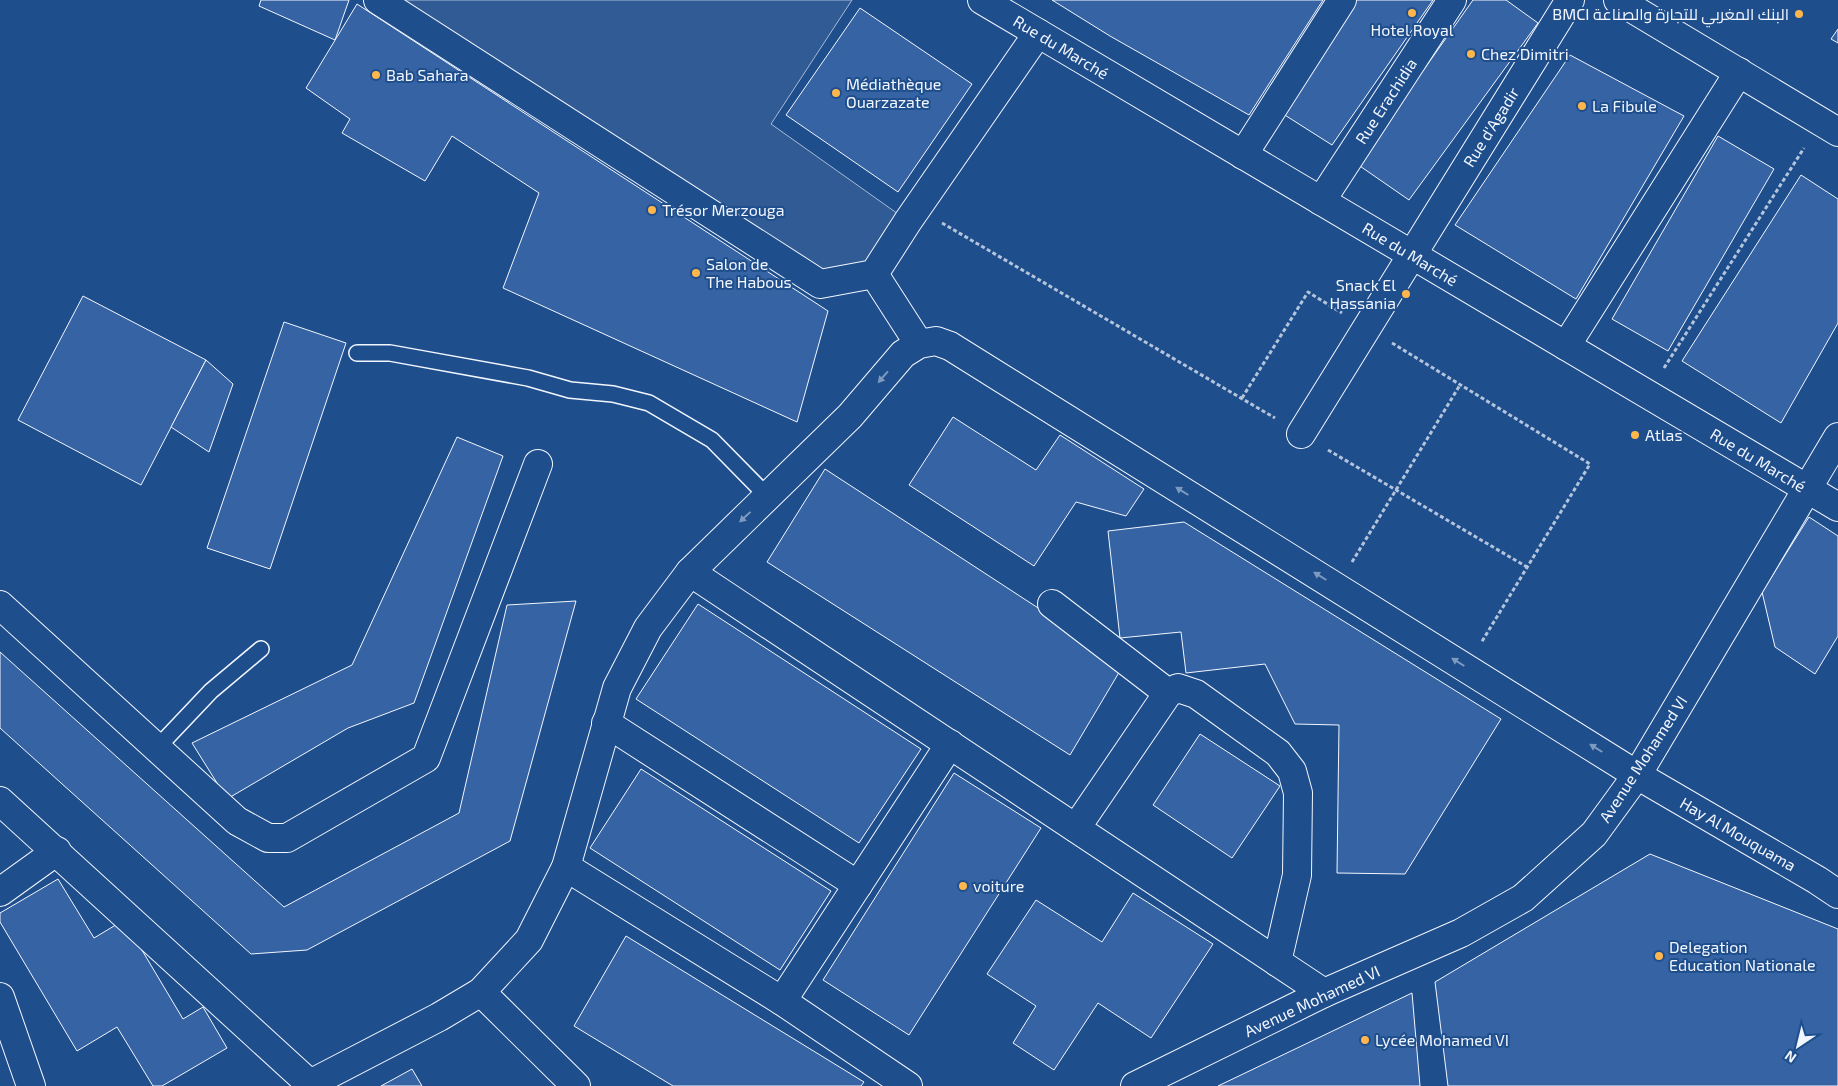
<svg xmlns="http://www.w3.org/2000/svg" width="1838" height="1086" viewBox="0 0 1838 1086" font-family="'Exo 2',Cairo,sans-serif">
	<rect width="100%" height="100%" fill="#1f4e8c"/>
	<polygon fill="#305b95" stroke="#a8bbd7" points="378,0 852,0 771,124 908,221 874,274 820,284"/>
	<g fill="#3563a3" stroke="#f2f6ff">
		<polygon points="261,0 349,0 335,40 259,6"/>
		<polygon points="1052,0 1323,0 1249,115 1110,36"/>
		<polygon points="1355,0 1433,0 1332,145 1280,112"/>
		<polygon points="1473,0 1506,0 1538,23 1409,200 1357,164"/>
		<polygon points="357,4 828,311 797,422 503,288 539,193 452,136 425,181 342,133 350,119 306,88"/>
		<polygon points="860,8 972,84 898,192 786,115"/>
		<polygon points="1838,29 1838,43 1831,39"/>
		<polygon points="1570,55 1684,116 1576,299 1455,225"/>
		<polygon points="1718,136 1774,169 1668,351 1612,319"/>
		<polygon points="1801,175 1838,199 1838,323 1781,423 1682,361"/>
		<polygon points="83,296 206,360 141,485 18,420"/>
		<polygon points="284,322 346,343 270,569 207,548"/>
		<polygon points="206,360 233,384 209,452 171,427"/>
		<polygon points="953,417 1036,470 1060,435 1144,489 1126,516 1076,502 1034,566 909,485"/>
		<polygon points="457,437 503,456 414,703 348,728 227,799 192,743 352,665"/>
		<polygon points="825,469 1124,664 1070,755 767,562"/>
		<polygon points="1809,517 1838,536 1838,636 1815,674 1775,647 1762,592"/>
		<polygon points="1184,522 1501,719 1405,874 1337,873 1339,725 1295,724 1265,664 1186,673 1181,632 1120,638 1108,531"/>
		<polygon points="576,601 510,841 307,950 251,954 0,728 0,652 284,907 459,813 507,605"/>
		<polygon points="698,604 921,749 859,843 636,699"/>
		<polygon points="1200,734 1280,786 1232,858 1153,805"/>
		<polygon points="641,769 831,891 780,970 590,848"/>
		<polygon points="954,773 1041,828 909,1035 823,980"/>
		<polygon points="1650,854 1838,929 1838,1086 1448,1086 1435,982"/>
		<polygon points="58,879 94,938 124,920 183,1019 203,1007 227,1048 162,1086 153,1086 117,1027 77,1051 0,922 0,913"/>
		<polygon points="1133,893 1213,944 1151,1038 1098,1003 1054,1070 1013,1043 1036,1006 987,974 1036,900 1102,942"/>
		<polygon points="626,936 864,1082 861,1086 673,1086 574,1026"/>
		<polygon points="1412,993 1420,1086 1218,1086"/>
		<polygon points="412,1069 422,1086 381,1086"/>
	</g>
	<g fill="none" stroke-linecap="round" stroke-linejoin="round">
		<defs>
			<g id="lane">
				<polyline points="357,353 390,353 528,378 570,390 613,394 649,403 712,440 767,496"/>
				<polyline points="157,748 211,691 261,649"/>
			</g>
			<g id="street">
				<polyline points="378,0 820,284 874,274 908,221 1038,33"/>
				<polyline points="982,0 1838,507"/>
				<polyline points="1243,155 1342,0"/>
				<polyline points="1321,201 1452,0"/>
				<polyline points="874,274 919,344"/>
				<polyline points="1566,346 1739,72"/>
				<polyline points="1301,434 1570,0"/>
				<polyline points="690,572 1324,993"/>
				<polyline points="1052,604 1168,693"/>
				<polyline points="0,605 237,821 268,838 287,838 426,758 538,464"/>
				<polyline points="606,723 858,885"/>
				<polyline points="0,801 310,1084 439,1017 481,992 529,940 566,867 617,688 648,628 690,572 850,416 903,354 919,344 936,341 950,346 1637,775 1817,880 1838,894"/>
				<polyline points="1076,828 1168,693 1178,688 1196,694 1278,753 1292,771 1298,793 1297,875 1277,962"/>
				<polyline points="566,867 782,1001 908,1086"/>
				<polyline points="0,892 57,851"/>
				<polyline points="481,992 576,1086"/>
				<polyline points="0,997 31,1086"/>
				<polyline points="782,1001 950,744"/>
			</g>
			<polyline id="secondary" points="1135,1086 1324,993 1461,933 1523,898 1594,834 1637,775 1838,437"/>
			<polyline id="primary" points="1618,0 1838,132"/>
		</defs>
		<use href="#lane" stroke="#f2f6ff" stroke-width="18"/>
		<use href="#street" stroke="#f2f6ff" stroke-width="30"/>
		<use href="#secondary" stroke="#f2f6ff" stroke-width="30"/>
		<use href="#primary" stroke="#f2f6ff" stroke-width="30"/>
		<g stroke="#b3c4dc" stroke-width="3" stroke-dasharray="4 2.5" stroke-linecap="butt">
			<polyline points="942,223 1275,418"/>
			<polyline points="1392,343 1590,464 1481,643"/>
			<polyline points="1664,368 1804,148"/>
			<polyline points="1242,398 1308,292 1342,313"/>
			<polyline points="1328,450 1527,567"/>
			<polyline points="1352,562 1460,385"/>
		</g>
		<use href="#lane" stroke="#1f4e8c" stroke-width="15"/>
		<use href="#street" stroke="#1f4e8c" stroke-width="28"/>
		<use href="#secondary" stroke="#1f4e8c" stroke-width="28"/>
		<use href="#primary" stroke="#1f4e8c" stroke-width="28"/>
	</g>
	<defs><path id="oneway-solid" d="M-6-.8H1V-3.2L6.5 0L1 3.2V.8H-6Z" transform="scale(1.25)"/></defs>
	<g fill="#7e9ac0">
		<use href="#oneway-solid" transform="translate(883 377) rotate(131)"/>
		<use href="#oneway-solid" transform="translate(1182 491) rotate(-148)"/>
		<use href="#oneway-solid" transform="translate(745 517) rotate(137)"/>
		<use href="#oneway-solid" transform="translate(1320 576) rotate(-148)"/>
		<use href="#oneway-solid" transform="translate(1458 662) rotate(-148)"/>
		<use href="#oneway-solid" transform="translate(1596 748) rotate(-148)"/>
	</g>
	<g fill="#ffb74d" stroke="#1f4e8c" stroke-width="2">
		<circle cx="1412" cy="13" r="5"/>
		<circle cx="1799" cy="14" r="5"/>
		<circle cx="1471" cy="54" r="5"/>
		<circle cx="376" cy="75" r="5"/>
		<circle cx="836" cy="93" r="5"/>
		<circle cx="1582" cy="106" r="5"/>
		<circle cx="652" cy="210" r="5"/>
		<circle cx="696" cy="273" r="5"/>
		<circle cx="1406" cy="294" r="5"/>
		<circle cx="1635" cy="435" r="5"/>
		<circle cx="963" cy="886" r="5"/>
		<circle cx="1659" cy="956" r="5"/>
		<circle cx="1365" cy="1040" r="5"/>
	</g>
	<g text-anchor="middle" stroke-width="4" stroke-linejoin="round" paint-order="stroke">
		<g font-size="16" fill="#f2f6ff" stroke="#1f4e8c" text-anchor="start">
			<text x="1789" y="20" text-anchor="end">BMCI البنك المغربي للتجارة والصناعة</text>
			<text x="1412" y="36" text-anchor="middle">Hotel Royal</text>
			<text x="1481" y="60">Chez Dimitri</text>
			<text x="386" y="81">Bab Sahara</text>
			<text x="846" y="90">Médiathèque<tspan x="846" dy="18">Ouarzazate</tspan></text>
			<text x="1592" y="112">La Fibule</text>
			<text x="662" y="216">Trésor Merzouga</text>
			<text x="706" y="270">Salon de<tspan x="706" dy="18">The Habous</tspan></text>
			<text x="1396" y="291" text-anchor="end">Snack El<tspan x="1396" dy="18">Hassania</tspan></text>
			<text x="1645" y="441">Atlas</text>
			<text x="973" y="892">voiture</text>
			<text x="1669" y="953">Delegation<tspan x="1669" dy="18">Education Nationale</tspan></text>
			<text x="1375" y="1046">Lycée Mohamed VI</text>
		</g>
		<g font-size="16" fill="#f2f6ff" stroke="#1f4e8c">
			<text transform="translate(1061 47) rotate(31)" y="6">Rue du Marché</text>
			<text transform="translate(1386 101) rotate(-57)" y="6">Rue Erachidia</text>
			<text transform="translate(1491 127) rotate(-58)" y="6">Rue d'Agadir</text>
			<text transform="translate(1410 254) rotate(31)" y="6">Rue du Marché</text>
			<text transform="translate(1758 460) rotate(31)" y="6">Rue du Marché</text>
			<text transform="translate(1643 759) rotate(-57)" y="6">Avenue Mohamed VI</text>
			<text transform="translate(1738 834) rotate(30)" y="6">Hay Al Mouquama</text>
			<text transform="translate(1312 1001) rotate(-25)" y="6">Avenue Mohamed VI</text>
		</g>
	</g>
	<g transform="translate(1798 1046) rotate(215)" stroke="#1f4e8c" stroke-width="4" paint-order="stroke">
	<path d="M0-4L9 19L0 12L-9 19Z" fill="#f2f6ff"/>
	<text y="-8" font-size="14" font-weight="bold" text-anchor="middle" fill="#f2f6ff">N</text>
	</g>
</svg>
